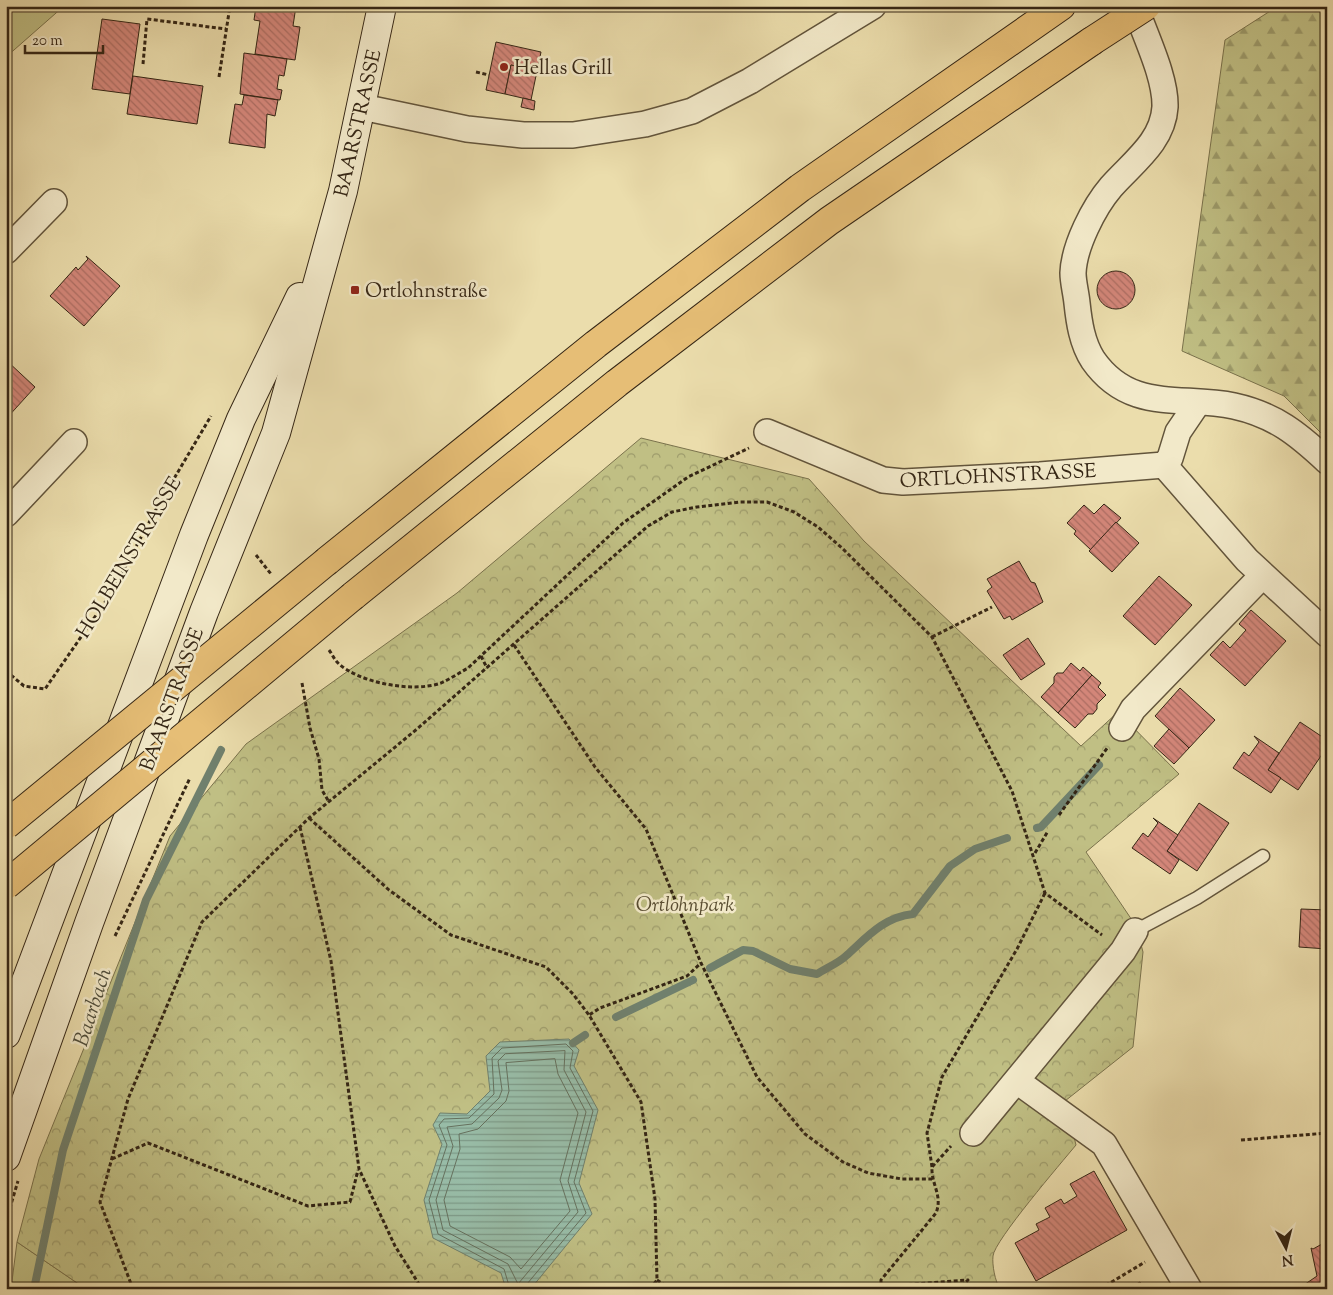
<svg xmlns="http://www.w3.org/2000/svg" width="1333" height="1295" viewBox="0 0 1333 1295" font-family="'Sorts Mill Goudy',serif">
	<defs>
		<pattern id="forest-firs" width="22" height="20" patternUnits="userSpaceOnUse" patternTransform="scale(1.25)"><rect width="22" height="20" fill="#c0bf84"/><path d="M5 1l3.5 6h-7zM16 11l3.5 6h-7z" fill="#9d9b6b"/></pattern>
		<pattern id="park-crowns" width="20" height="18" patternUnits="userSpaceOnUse" patternTransform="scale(1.25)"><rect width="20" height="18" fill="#c0bf84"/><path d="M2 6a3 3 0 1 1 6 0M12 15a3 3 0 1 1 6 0" fill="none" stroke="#9d9b6b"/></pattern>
		<pattern id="water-rules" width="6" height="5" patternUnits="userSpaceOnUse" patternTransform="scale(1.25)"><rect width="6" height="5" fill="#98bca7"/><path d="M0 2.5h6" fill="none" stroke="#7d9987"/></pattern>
		<pattern id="building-back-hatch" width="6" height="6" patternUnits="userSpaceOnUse" patternTransform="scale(1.25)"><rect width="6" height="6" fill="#d38679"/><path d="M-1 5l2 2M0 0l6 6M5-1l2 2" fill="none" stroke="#ac6d62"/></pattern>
	</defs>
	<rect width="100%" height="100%" fill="#ebddac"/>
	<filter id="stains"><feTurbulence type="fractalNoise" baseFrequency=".004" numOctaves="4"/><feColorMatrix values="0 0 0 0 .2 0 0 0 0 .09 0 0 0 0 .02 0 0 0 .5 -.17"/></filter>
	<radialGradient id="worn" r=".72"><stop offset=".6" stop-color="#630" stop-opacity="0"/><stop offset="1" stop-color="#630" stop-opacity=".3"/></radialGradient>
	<g fill="#c0bf84" stroke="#7a724c">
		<polygon points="6,6 64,6 6,57"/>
		<polygon points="17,1242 86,1289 11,1289"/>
	</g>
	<polygon fill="url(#forest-firs)" stroke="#7a724c" points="1278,6 1327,6 1327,439 1284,396 1182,351 1225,40"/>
	<path fill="url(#park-crowns)" stroke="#7a724c" d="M 641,438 L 809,479 L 864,541 L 1081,746 L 1118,712 L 1179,774 L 1086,852 L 1136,926 L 1143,952 L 1133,1047 L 1065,1101 L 1076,1145 C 1062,1162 994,1241 993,1256 C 992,1265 995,1281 1000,1289 L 86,1289 L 17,1242 L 39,1159 L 170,836 L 246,744 L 457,593 Z"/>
	<polygon fill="url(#water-rules)" stroke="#70806d" points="569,1039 579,1050 574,1066 598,1110 579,1183 592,1214 533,1286 506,1289 501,1273 433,1238 424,1200 442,1144 433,1125 440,1113 467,1114 490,1091 486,1056 500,1042"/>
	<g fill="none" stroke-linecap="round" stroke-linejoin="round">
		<g stroke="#66715e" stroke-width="1">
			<polygon points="565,1051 564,1070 586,1112 568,1181 578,1212 518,1284 508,1264 443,1230 436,1200 453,1146 447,1127 472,1124 499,1098 502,1090 498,1061 505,1054"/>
			<polygon points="555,1059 558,1074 578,1113 560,1180 570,1211 521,1269 510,1257 450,1226 444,1200 460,1149 459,1134 478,1129 506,1101 509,1091 506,1063"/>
			<polyline points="510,1289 504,1269 438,1234 429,1200 447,1145 439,1125 444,1119 469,1118 494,1094 492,1058 502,1048 566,1044 573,1051 570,1068 593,1111 574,1182 586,1213 527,1284 526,1289"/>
		</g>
		<g stroke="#70806d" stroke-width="8">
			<polyline points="1037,828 1041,827 1099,765"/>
			<path d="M 710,968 L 743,950 L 753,951 L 790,969 L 817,974 C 826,968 839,963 847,955 C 867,937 884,917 913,914 L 950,866 L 975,849 L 1007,838"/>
			<polyline points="616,1017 693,980"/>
			<polyline points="573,1043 585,1035"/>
			<polyline points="34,1289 63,1150 146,900 221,750"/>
		</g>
	</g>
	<g fill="url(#building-back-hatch)" stroke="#352615">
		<polygon points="256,6 296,6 293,26 300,27 295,60 255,54 260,21 254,20"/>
		<polygon points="102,19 140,24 130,94 92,89"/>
		<polygon points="496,42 541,52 537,71 511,65 505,94 486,90"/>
		<polygon points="244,53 287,59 284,76 279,75 277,89 282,90 280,100 240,94"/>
		<polygon points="511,65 537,71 531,100 505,94"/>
		<polygon points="133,76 203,86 197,124 127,114"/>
		<polygon points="244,95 278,100 275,116 267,114 265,148 229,143 235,104 242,105"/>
		<polygon points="523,98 535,101 534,110 521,107"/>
		<polygon points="86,256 120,286 84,326 50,296 76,267 78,270 88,259"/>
		<circle cx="1116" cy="290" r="19"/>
		<polygon points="6,360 35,387 6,419"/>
		<polygon points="1104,504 1121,518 1091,550 1074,534 1076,531 1067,523 1084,505 1094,514"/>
		<polygon points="1116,522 1139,543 1112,572 1089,551"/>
		<polygon points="1019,561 1031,582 1035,583 1043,602 1012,620 1010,616 1004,619 987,591 992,587 987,579"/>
		<polygon points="1159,576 1192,605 1155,645 1123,616"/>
		<polygon points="1251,610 1286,641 1245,686 1210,655 1223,641 1230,648 1246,630 1239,624"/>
		<polygon points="1028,638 1045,664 1021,680 1003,655"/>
		<polygon points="1071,663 1080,671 1083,667 1092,675 1058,713 1041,697 1054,683 1054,677 1057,673 1063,673"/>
		<polygon points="1092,675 1101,683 1098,687 1106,695 1097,704 1097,709 1093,714 1088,714 1075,728 1058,713"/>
		<polygon points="1180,688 1215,720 1189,748 1155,716"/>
		<polygon points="1300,722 1327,740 1327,747 1298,790 1268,770"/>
		<polygon points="1169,729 1189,748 1174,764 1154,746"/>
		<polygon points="1254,736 1279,753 1268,770 1281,778 1271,793 1233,768 1244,752 1249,756 1259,742"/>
		<polygon points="1199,803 1229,823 1197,871 1167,851"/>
		<polygon points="1153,818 1178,835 1167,851 1179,860 1170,874 1132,848 1143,833 1148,837 1158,823"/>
		<polygon points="1301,909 1327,910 1327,949 1299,947"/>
		<polygon points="1094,1171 1127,1230 1036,1281 1015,1243 1039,1230 1036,1224 1050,1217 1045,1208 1061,1199 1064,1204 1077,1196 1070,1184"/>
		<polygon points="1322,1244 1327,1244 1327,1289 1298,1289 1317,1276 1311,1248 1313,1249"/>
		<polygon points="1140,1282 1144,1289 1127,1289"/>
	</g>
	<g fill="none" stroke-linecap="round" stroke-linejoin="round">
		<defs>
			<polyline id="lane" points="1135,931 1197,898 1263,856"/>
			<g id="street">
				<path d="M 1135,6 C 1145,36 1166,77 1165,107 C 1163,142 1132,163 1111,187 C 1094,207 1074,246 1073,273 C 1073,282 1076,293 1077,303 C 1079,322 1082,343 1093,360 C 1130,413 1181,395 1234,406 C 1275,415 1298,434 1327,461"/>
				<polyline points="362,107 467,129 523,135 573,135 645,124 692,111 750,81 873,6"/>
				<polyline points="6,251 54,202"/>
				<polyline points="767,432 883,480 903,482 1040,475 1164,465 1170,458 1178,432 1197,404"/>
				<polyline points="1164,465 1247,560 1327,634"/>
				<polyline points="6,514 74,442"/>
				<polyline points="1122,728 1133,709 1262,576"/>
				<polyline points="1017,1081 1104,1144 1189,1289"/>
				<polyline points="973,1133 1123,951 1135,931"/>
			</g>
			<g id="secondary">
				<polyline points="6,1034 194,535 241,419 300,297"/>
				<polyline points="6,1157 89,923 204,612 276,433 343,191 382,6"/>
			</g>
			<g id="highway">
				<polyline points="327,561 596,344 800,188 1061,6"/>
				<polyline points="353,596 617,383 829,221 1092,41"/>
			</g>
		</defs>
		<use href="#lane" stroke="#62543b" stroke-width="15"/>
		<use href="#street" stroke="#62543b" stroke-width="28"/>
		<use href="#secondary" stroke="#352615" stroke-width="30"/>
		<use href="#highway" stroke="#352615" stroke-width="30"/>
		<g stroke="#352615" stroke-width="3" stroke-dasharray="4 2.5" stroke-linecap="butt">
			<polyline points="143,64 147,19 226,29"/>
			<polyline points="476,72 489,75"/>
			<polyline points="219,77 230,6"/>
			<polyline points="256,555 271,574"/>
			<polyline points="932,637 992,607"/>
			<polyline points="514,645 595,767 646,829 701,963 757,1077 805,1134 843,1162 868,1173 902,1179 932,1179"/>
			<path d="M 329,650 C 332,654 334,659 338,663 C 359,683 413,693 441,683 C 450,679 459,673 468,668 L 623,523 L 688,477 L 749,448"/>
			<polyline points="481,656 487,668"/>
			<polyline points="6,671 24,686 45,689 110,595 159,504 211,416"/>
			<polyline points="302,683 310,728 319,759 322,790 329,802"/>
			<polyline points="1059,815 1108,747"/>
			<polyline points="309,818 389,890 451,935 546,967 573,994 589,1015"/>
			<polyline points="300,827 331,961 359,1169 395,1246 422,1289"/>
			<polyline points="1035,853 1048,831"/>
			<polyline points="115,936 190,778"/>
			<polyline points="1241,1140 1327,1133"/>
			<polyline points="112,1159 148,1143 308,1206 350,1202 358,1170"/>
			<polyline points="932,1167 927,1133 942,1077 1017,949 1045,893"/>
			<polyline points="6,1221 18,1181"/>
			<polyline points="657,1280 670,1289"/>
			<polyline points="133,1289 100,1202 128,1099 202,922 309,818 417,729 648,526 672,512 697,507 740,502 767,502 794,512 818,527 842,548 932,637 1012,791 1045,893 1102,935"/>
			<polyline points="650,1289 657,1280 655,1199 641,1102 589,1015 600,1008 687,976 701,963"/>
			<polyline points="850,1289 968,1280 959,1289"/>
			<path d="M 881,1289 L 881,1280 L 936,1213 C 943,1196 931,1184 932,1167 L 951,1146"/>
			<polyline points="1100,1289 1145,1262"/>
		</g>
		<use href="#lane" stroke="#f2e9c9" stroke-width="12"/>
		<use href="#street" stroke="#f2e9c9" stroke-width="25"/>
		<use href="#secondary" stroke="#f2e9c9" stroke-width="28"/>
		<use href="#highway" stroke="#e6be76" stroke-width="28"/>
		<defs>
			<g id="highway-bridge">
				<polyline points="1092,41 1146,6"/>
				<polyline points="6,825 327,561"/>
				<polyline points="6,885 353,596"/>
			</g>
		</defs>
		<use href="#highway-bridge" stroke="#352615" stroke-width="30" stroke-linecap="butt"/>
		<use href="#highway-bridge" stroke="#e6be76" stroke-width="28"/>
	</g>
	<g fill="#8f2418" stroke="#f2e9c9" stroke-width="2">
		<circle cx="504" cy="67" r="5"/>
		<rect x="350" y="285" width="10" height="10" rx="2.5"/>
	</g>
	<g text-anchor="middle" stroke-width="5" stroke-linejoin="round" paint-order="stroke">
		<g font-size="20" fill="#352615" stroke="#f2e9c9" text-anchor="start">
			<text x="514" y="74">Hellas Grill</text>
			<text x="365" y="297">Ortlohnstraße</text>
		</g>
		<g font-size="20" fill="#352615" stroke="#f2e9c9">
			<text transform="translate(357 123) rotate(-77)" y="7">BAARSTRASSE</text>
			<text transform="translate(998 475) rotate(-3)" y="7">ORTLOHNSTRASSE</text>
			<text transform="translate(128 557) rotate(-59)" y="7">HOLBEINSTRASSE</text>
			<text transform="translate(171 699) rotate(-70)" y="7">BAARSTRASSE</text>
		</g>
		<g font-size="20" font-style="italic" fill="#584c31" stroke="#f2e9c9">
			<text x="685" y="911">Ortlohnpark</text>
		</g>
		<g font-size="21" font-style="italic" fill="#4e4c3a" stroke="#f2e9c9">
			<text transform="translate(92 1007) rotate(-72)" y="7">Baarbach</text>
		</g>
	</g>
	<rect width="1333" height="1295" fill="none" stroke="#ebddac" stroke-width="25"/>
	<rect x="8" y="8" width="1318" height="1280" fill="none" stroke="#352615" stroke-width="2.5"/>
	<rect x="12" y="12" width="1308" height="1270" fill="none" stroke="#352615"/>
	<g transform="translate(1286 1248) rotate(173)" stroke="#f2e9c9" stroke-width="4" paint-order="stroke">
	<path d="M0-4L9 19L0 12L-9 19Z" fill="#352615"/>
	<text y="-8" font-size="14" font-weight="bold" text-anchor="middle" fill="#352615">N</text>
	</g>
	<path d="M25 45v8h78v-8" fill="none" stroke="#352615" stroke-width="2.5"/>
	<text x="32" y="45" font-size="15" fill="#352615" stroke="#f2e9c9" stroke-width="4" paint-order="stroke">20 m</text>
	<rect width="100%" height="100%" filter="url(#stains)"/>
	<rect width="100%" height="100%" fill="url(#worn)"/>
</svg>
